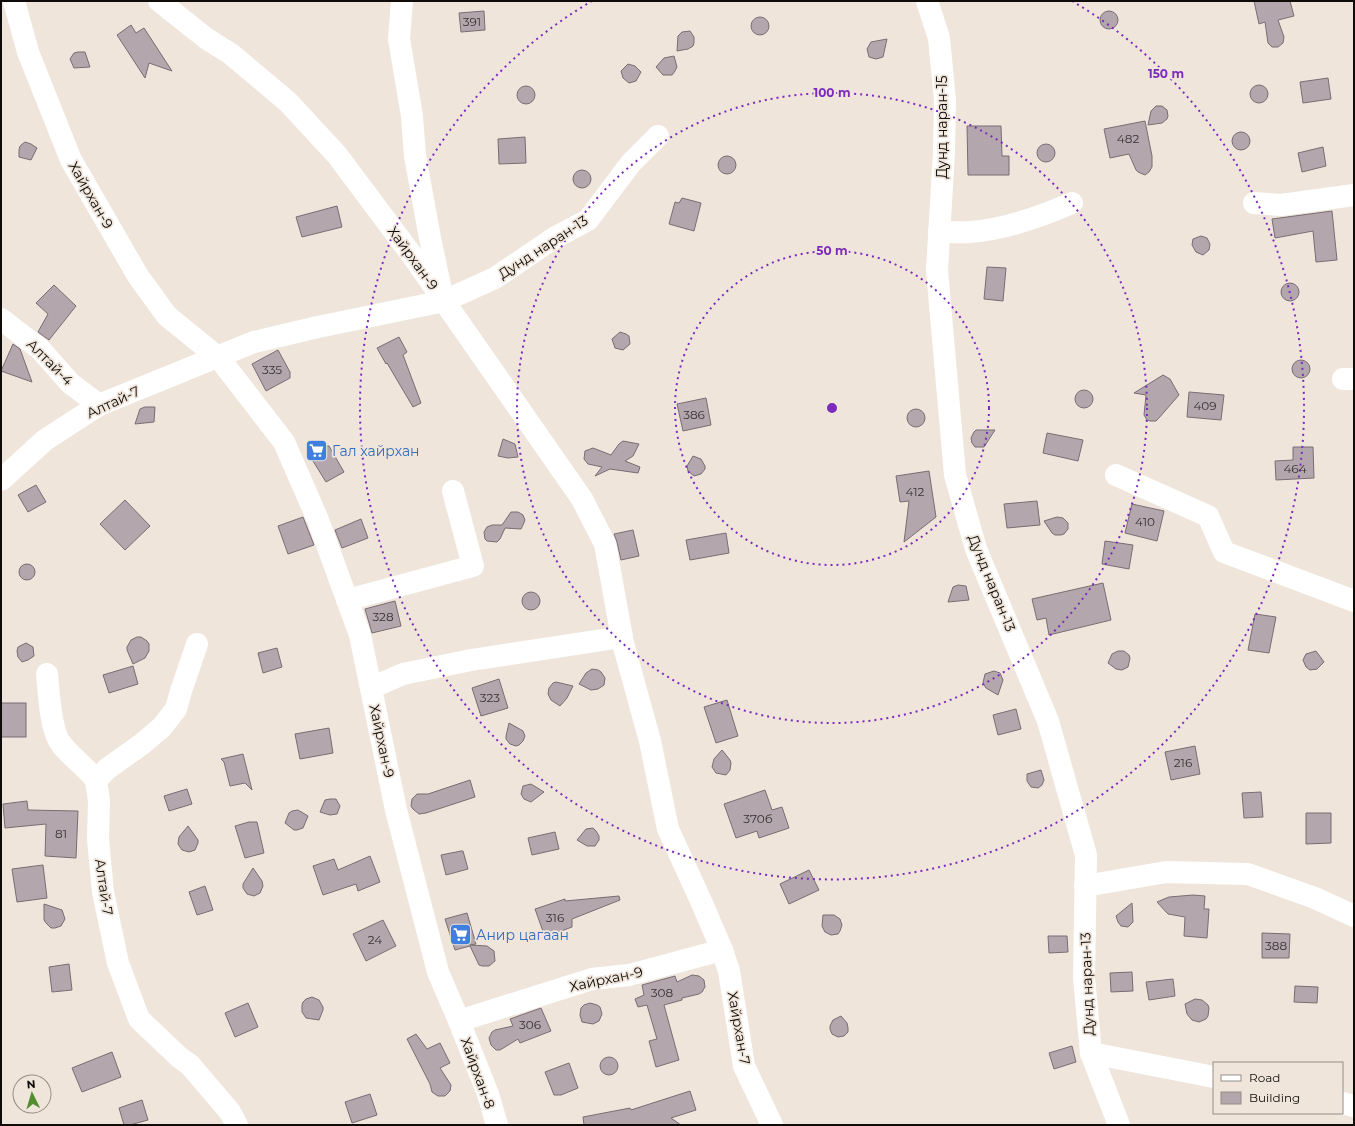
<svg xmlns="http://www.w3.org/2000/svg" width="1355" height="1126" viewBox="0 0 1355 1126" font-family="Montserrat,sans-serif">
	<rect width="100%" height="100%" fill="#f0e5db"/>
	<g fill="#b4a6ad" stroke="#796d73">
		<polygon points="1254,1 1290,1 1294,16 1278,20 1284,37 1283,43 1278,47 1272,47 1268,43 1265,22 1259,24"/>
		<polygon points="484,11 485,30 461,32 459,13"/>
		<circle cx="1109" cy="20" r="9"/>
		<circle cx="760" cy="26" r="9"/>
		<polygon points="131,25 136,33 144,28 172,71 149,63 145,78 117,35"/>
		<polygon points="690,31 694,37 694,43 693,46 688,49 677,51 678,36 682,32"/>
		<polygon points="887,39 883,57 876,59 869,57 867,49 871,42"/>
		<polygon points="78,52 85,52 90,67 74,68 70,59 74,53"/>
		<polygon points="674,56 677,67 675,71 672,75 663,75 656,67 664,58"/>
		<polygon points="628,64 635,66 641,72 636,81 629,83 623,78 621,71"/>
		<polygon points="1328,78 1331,99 1303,103 1300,82"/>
		<circle cx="1259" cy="94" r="9"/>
		<circle cx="526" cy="95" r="9"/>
		<polygon points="1156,106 1162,106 1167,110 1168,116 1167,119 1162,123 1148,125 1151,111"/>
		<polygon points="1145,121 1152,156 1152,167 1149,172 1145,175 1138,172 1136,170 1129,154 1110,158 1104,129"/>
		<polygon points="967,126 1001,126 1002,156 1009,156 1009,175 968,175"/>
		<circle cx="1241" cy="141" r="9"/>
		<polygon points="525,137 526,163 499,164 498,139"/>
		<polygon points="25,142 31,144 37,148 31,160 19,157 19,150 20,146"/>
		<circle cx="1046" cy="153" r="9"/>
		<polygon points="1323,147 1326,166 1302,172 1298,153"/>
		<circle cx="727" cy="165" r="9"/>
		<circle cx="582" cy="179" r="9"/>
		<polygon points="682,198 701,203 694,231 669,224 675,202 679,203"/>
		<polygon points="337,206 342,227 302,237 296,217"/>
		<polygon points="1332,211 1337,260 1316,262 1313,231 1275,238 1272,219"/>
		<polygon points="1201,236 1207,238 1210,244 1209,250 1203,255 1196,252 1192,245 1193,239"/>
		<polygon points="987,267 1006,268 1003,301 984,299"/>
		<circle cx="1290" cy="292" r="9"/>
		<polygon points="54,285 76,306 49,340 38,332 48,314 36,303"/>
		<polygon points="620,332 626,334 629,336 630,344 623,350 615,348 612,339"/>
		<polygon points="399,337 407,352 403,355 421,403 413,407 387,363 386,364 377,348"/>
		<polygon points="13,344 20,349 32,382 1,371"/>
		<polygon points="278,350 290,372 290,378 266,391 252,364"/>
		<circle cx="1301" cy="369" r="9"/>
		<polygon points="1163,375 1170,379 1179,395 1158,419 1156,421 1150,421 1147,420 1144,415 1146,395 1134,393"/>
		<circle cx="1084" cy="399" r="9"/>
		<polygon points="1189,392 1224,395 1221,420 1187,417"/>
		<polygon points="706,398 711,425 683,431 677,404"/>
		<polygon points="145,407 155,407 154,422 135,424 140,409"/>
		<circle cx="916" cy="418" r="9"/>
		<polygon points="976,430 995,430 984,447 975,447 972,443 971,438 974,432"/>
		<polygon points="1047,433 1083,440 1078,461 1043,453"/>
		<polygon points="503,439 515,444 518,457 508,458 498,456"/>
		<polygon points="623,441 639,444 633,456 625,461 640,467 638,473 610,469 595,476 602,467 588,464 584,459 585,451 593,448 611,455 619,444"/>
		<polygon points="322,446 329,446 344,472 326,482 308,453"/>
		<polygon points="1293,447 1313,447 1314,478 1276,480 1275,461 1293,460"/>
		<polygon points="693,456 701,459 705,466 705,469 701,474 694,476 688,471 687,466"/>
		<polygon points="929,471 936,517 904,542 909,501 900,502 896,476"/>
		<polygon points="36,485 46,502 28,512 18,495"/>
		<polygon points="125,500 150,526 125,550 100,524"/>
		<polygon points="1037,501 1040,525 1007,528 1004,504"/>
		<polygon points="1132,504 1164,511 1157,541 1125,533"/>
		<polygon points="511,512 518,512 523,515 525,520 523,525 521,529 505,528 500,539 497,542 487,541 485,539 484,532 487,527 492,525 502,525"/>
		<polygon points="303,517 314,545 288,554 278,526"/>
		<polygon points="1057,517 1063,518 1068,523 1068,529 1064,534 1061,535 1055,535 1052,533 1044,521"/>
		<polygon points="361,519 368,538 342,548 335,530"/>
		<polygon points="633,530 639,556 621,560 617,542 614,534"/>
		<polygon points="726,533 729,553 690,560 686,540"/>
		<polygon points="1105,541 1133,545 1129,569 1102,564"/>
		<circle cx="27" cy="572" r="8"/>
		<polygon points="1103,583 1111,620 1049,635 1046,618 1037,620 1032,599"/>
		<polygon points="958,585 966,586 969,600 948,602 953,587"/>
		<circle cx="531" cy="601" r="9"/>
		<polygon points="395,601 401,626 372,633 365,609"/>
		<polygon points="1255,614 1276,617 1269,653 1248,650"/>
		<polygon points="137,637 141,637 147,641 149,644 149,651 145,658 133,664 127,650 127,647 131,640"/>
		<polygon points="26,643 33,647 34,656 28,660 22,662 18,657 17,651 18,647"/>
		<polygon points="277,648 282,667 263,673 258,653"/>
		<polygon points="1118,651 1124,651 1129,655 1130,658 1128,667 1122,670 1116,669 1108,663 1112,654"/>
		<polygon points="1316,651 1324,662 1317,669 1310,670 1306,667 1303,660 1306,654"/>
		<polygon points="133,666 138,684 109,693 103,675"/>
		<polygon points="592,669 598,670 601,672 605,678 604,685 598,689 591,690 579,684 586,673"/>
		<polygon points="994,671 1000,673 1003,680 998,695 986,688 983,683 985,674"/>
		<polygon points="499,679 508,708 481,716 472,688"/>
		<polygon points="556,682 573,686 567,698 560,706 551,700 548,694 549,688 553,683"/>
		<polygon points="727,700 738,736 716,743 704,707"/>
		<rect x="1" y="703" width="25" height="34"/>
		<polygon points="1016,709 1021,729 998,735 993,715"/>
		<polygon points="509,723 523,731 525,736 523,741 519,745 516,746 510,744 506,739 506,736"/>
		<polygon points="329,728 333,753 300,759 295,734"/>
		<polygon points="1195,746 1200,774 1171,780 1165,752"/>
		<polygon points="722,750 730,760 731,763 730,770 726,775 716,773 712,767 714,759"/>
		<polygon points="243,754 252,790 245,783 230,786 224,762 221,759"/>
		<polygon points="1041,770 1044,780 1042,785 1038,788 1031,787 1027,781 1027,774"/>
		<polygon points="470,780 475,797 426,813 419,814 413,809 411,806 412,799 417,794 428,794"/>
		<polygon points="531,784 544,792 531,802 524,799 521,794 523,786"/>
		<polygon points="187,789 192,804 169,811 164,796"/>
		<polygon points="765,790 772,810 782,807 789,828 759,838 757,831 736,838 724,804"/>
		<polygon points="1261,792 1263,817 1244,818 1242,793"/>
		<polygon points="330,799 336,799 340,806 337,814 330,815 320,812 325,800"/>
		<polygon points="27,801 28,810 78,811 76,858 45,856 46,824 5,828 3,804"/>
		<polygon points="298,810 308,816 303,828 297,830 294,830 285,823 289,813 292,811"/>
		<polygon points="1306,813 1331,813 1331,843 1306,844"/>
		<polygon points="249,822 257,822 264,853 245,858 235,826"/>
		<polygon points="188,826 198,840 198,843 195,850 189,852 182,850 178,844 179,837"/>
		<polygon points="593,828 596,831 599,836 599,840 595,846 587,846 577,840 586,829"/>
		<polygon points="555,832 559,849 532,855 528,838"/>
		<polygon points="461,851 463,851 468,869 446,875 441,855"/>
		<polygon points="370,856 380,882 358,891 356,884 323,895 313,866 334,859 338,870"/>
		<polygon points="43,865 47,898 17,902 12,869"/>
		<polygon points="253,868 262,881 263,886 260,893 254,896 247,894 243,888 243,884"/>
		<polygon points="809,870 819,890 789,904 780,884"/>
		<polygon points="205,886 213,910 197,915 189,892"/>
		<polygon points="1193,895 1205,896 1204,909 1209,909 1207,938 1184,936 1185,917 1168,914 1157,902 1169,897"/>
		<polygon points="619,896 620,900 572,919 572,927 545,937 535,909 565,899 565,901"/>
		<polygon points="1132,903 1133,922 1128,927 1121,926 1118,922 1116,916"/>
		<polygon points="44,904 62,910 65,919 61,926 55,928 51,928 46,923 44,920"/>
		<polygon points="467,913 476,944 470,945 487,946 494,951 495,961 489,966 482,966 479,965 470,946 455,950 445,919"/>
		<polygon points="823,915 834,915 840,919 842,925 840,931 838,934 831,935 825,932 822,926"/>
		<polygon points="383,920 396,946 366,961 353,934"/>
		<polygon points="1262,933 1290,934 1289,958 1262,958"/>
		<polygon points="1048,936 1067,936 1068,952 1049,953"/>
		<polygon points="69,964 72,990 52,992 49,967"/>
		<polygon points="1132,972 1133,991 1111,992 1110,973"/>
		<polygon points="692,975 699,976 704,980 705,987 702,992 699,994 682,998 682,1000 664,1005 679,1060 656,1067 649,1041 657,1039 647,1005 638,1007 635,999 644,995 642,985 675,976 677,982"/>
		<polygon points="1173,979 1175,996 1149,1000 1146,982"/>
		<polygon points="1295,986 1318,987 1317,1003 1294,1002"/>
		<polygon points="312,997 319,1000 323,1007 323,1010 319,1020 306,1018 302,1012 302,1005 303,1002 306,999"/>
		<polygon points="1195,999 1202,1000 1208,1005 1209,1008 1208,1016 1206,1019 1199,1022 1192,1020 1187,1014 1185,1004"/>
		<polygon points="248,1003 258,1027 235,1037 225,1013"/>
		<polygon points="590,1003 597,1005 600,1007 602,1014 599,1021 593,1024 582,1022 580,1015 581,1008 584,1005"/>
		<polygon points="541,1008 551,1031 520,1043 518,1039 500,1050 496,1050 491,1045 489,1038 492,1032 495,1030 513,1026 510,1019"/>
		<polygon points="841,1016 847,1023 848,1028 848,1032 844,1036 838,1037 832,1034 830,1029 830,1026 833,1020"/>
		<polygon points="416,1034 427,1049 440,1043 450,1063 440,1068 451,1085 450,1091 445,1096 438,1096 432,1092 430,1084 407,1039"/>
		<polygon points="1072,1046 1076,1062 1054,1069 1049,1053"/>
		<polygon points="112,1052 121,1077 82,1092 72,1068"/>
		<circle cx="609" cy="1066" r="9"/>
		<polygon points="569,1063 578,1088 561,1095 554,1095 545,1072"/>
		<polygon points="690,1091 696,1110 671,1118 681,1125 584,1125 583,1117 630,1108 631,1110"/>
		<polygon points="370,1094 377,1115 352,1123 345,1102"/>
		<polygon points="142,1100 148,1120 130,1125 124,1125 119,1108"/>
	</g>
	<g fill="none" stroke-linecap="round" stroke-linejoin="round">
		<g stroke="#fff" stroke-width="22">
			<polyline points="14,1 28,52 71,160 138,276 167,316 219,358 284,442 318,520 360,635 396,810 438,972 459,1021 488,1094 497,1125"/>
			<polyline points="159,1 207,39 231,54 288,102 337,155 414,258 582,499 605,544 623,643 650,741 668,829 701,901 722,950 729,971 744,1066 772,1125"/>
			<polyline points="402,1 399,39 412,116 415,156 430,238 441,290"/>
			<polyline points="927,1 939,38 945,100 944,152 937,270 955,475 976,549 1048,721 1086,855 1084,978 1091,1053 1119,1125"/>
			<polyline points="1254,203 1281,205 1354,195"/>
			<path d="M 939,231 C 949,232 960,233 970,232 C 1003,230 1042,216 1072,203"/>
			<polyline points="1,319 40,349 70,383 99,405"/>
			<polyline points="1343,379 1354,379"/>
			<polyline points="1116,475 1208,516 1224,552 1354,601"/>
			<polyline points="1,480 45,440 99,405 254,342 318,327 444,301 495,278 554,238 588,220 631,163 658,136"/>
			<polyline points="347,600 473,566 453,491"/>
			<polyline points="197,644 181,691 176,709 162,727 142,744 107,769 96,780 99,801 98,839 103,892 118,963 139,1019 179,1057 190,1065 230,1112 237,1125"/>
			<path d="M 47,674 C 49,692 50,732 62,745 C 72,758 86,767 96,780"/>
			<polyline points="371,688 403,674 471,660 622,637"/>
			<polyline points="1085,886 1166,872 1248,874 1315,898 1354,916"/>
			<polyline points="459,1021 592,979 629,975 722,950"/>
			<polyline points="1091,1053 1214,1077"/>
			<polyline points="1342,1103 1354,1106"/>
		</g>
	</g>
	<g fill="none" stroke="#7b2cbf" stroke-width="2" stroke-dasharray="2 4">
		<circle cx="832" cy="408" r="157"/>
		<circle cx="832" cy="408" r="315"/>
		<path d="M1072 1A472 472 0 1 1 592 1"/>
	</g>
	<defs>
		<symbol id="supermarket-square" viewBox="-11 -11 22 22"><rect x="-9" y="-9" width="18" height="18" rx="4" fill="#3f7fe0" stroke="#f0e5db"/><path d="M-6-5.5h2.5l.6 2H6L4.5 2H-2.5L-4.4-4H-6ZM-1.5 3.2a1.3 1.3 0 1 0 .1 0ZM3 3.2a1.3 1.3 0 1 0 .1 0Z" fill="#fff"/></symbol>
	</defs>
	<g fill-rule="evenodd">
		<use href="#supermarket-square" x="304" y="438" width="25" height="25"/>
		<use href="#supermarket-square" x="448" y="922" width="25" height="25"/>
	</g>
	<g text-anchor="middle" stroke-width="3.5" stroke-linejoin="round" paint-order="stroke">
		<g font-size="12" fill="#383231">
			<text x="472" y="26">391</text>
			<text x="1128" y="143">482</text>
			<text x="272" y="374">335</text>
			<text x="1205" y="410">409</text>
			<text x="694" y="419">386</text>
			<text x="1295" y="473">464</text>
			<text x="915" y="496">412</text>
			<text x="1145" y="526">410</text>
			<text x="383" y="621">328</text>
			<text x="490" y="702">323</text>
			<text x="1183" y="767">216</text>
			<text x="758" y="823">370б</text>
			<text x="61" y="838">81</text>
			<text x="555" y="922">316</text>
			<text x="375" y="944">24</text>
			<text x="1276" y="950">388</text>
			<text x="662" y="997">308</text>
			<text x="530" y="1029">306</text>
		</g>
		<g font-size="14" fill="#0e0b08" stroke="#f0e5db">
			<text transform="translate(942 127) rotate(-90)" y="5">Дунд наран-15</text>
			<text transform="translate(91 195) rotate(60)" y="5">Хайрхан-9</text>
			<text transform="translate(543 247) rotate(-33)" y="5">Дунд наран-13</text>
			<text transform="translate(413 258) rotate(54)" y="5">Хайрхан-9</text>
			<text transform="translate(50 362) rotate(45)" y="5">Алтай-4</text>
			<text transform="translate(113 402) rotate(-25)" y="5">Алтай-7</text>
			<text transform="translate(992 583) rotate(68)" y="5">Дунд наран-13</text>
			<text transform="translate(382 741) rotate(78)" y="5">Хайрхан-9</text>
			<text transform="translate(104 887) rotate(82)" y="5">Алтай-7</text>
			<text transform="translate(606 979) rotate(-12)" y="5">Хайрхан-9</text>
			<text transform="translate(1087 984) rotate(-92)" y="5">Дунд наран-13</text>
			<text transform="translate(739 1028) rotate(80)" y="5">Хайрхан-7</text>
			<text transform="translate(478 1073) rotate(70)" y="5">Хайрхан-8</text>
		</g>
		<g font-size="14" fill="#366cbe" stroke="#f0e5db" text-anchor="start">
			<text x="332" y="456">Гал хайрхан</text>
			<text x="476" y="940">Анир цагаан</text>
		</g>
	</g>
	<circle cx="832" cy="408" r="6" fill="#7b2cbf" stroke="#f0e5db" stroke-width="2"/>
	<g font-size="12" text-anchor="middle" font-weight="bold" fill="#7b2cbf" stroke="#f0e5db" stroke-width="3.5" stroke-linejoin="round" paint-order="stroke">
		<text x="1166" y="78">150 m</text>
		<text x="832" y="97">100 m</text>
		<text x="832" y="255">50 m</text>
	</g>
	<rect width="1355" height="1126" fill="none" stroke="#0e0b08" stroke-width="4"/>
	<rect x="1213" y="1062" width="130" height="52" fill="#f0e5db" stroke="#968e87"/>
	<rect x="1221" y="1075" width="20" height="6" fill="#ffffff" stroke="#968e87"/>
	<text x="1249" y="1082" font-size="12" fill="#0e0b08">Road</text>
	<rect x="1221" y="1092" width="20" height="12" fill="#b4a6ad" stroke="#968e87"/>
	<text x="1249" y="1102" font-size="12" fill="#0e0b08">Building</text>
	<g transform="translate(32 1094) rotate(355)"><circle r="19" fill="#f0e5db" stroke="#968e87"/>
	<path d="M0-3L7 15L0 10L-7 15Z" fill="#518e2d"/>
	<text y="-6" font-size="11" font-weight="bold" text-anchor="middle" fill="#0e0b08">N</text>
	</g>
</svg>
